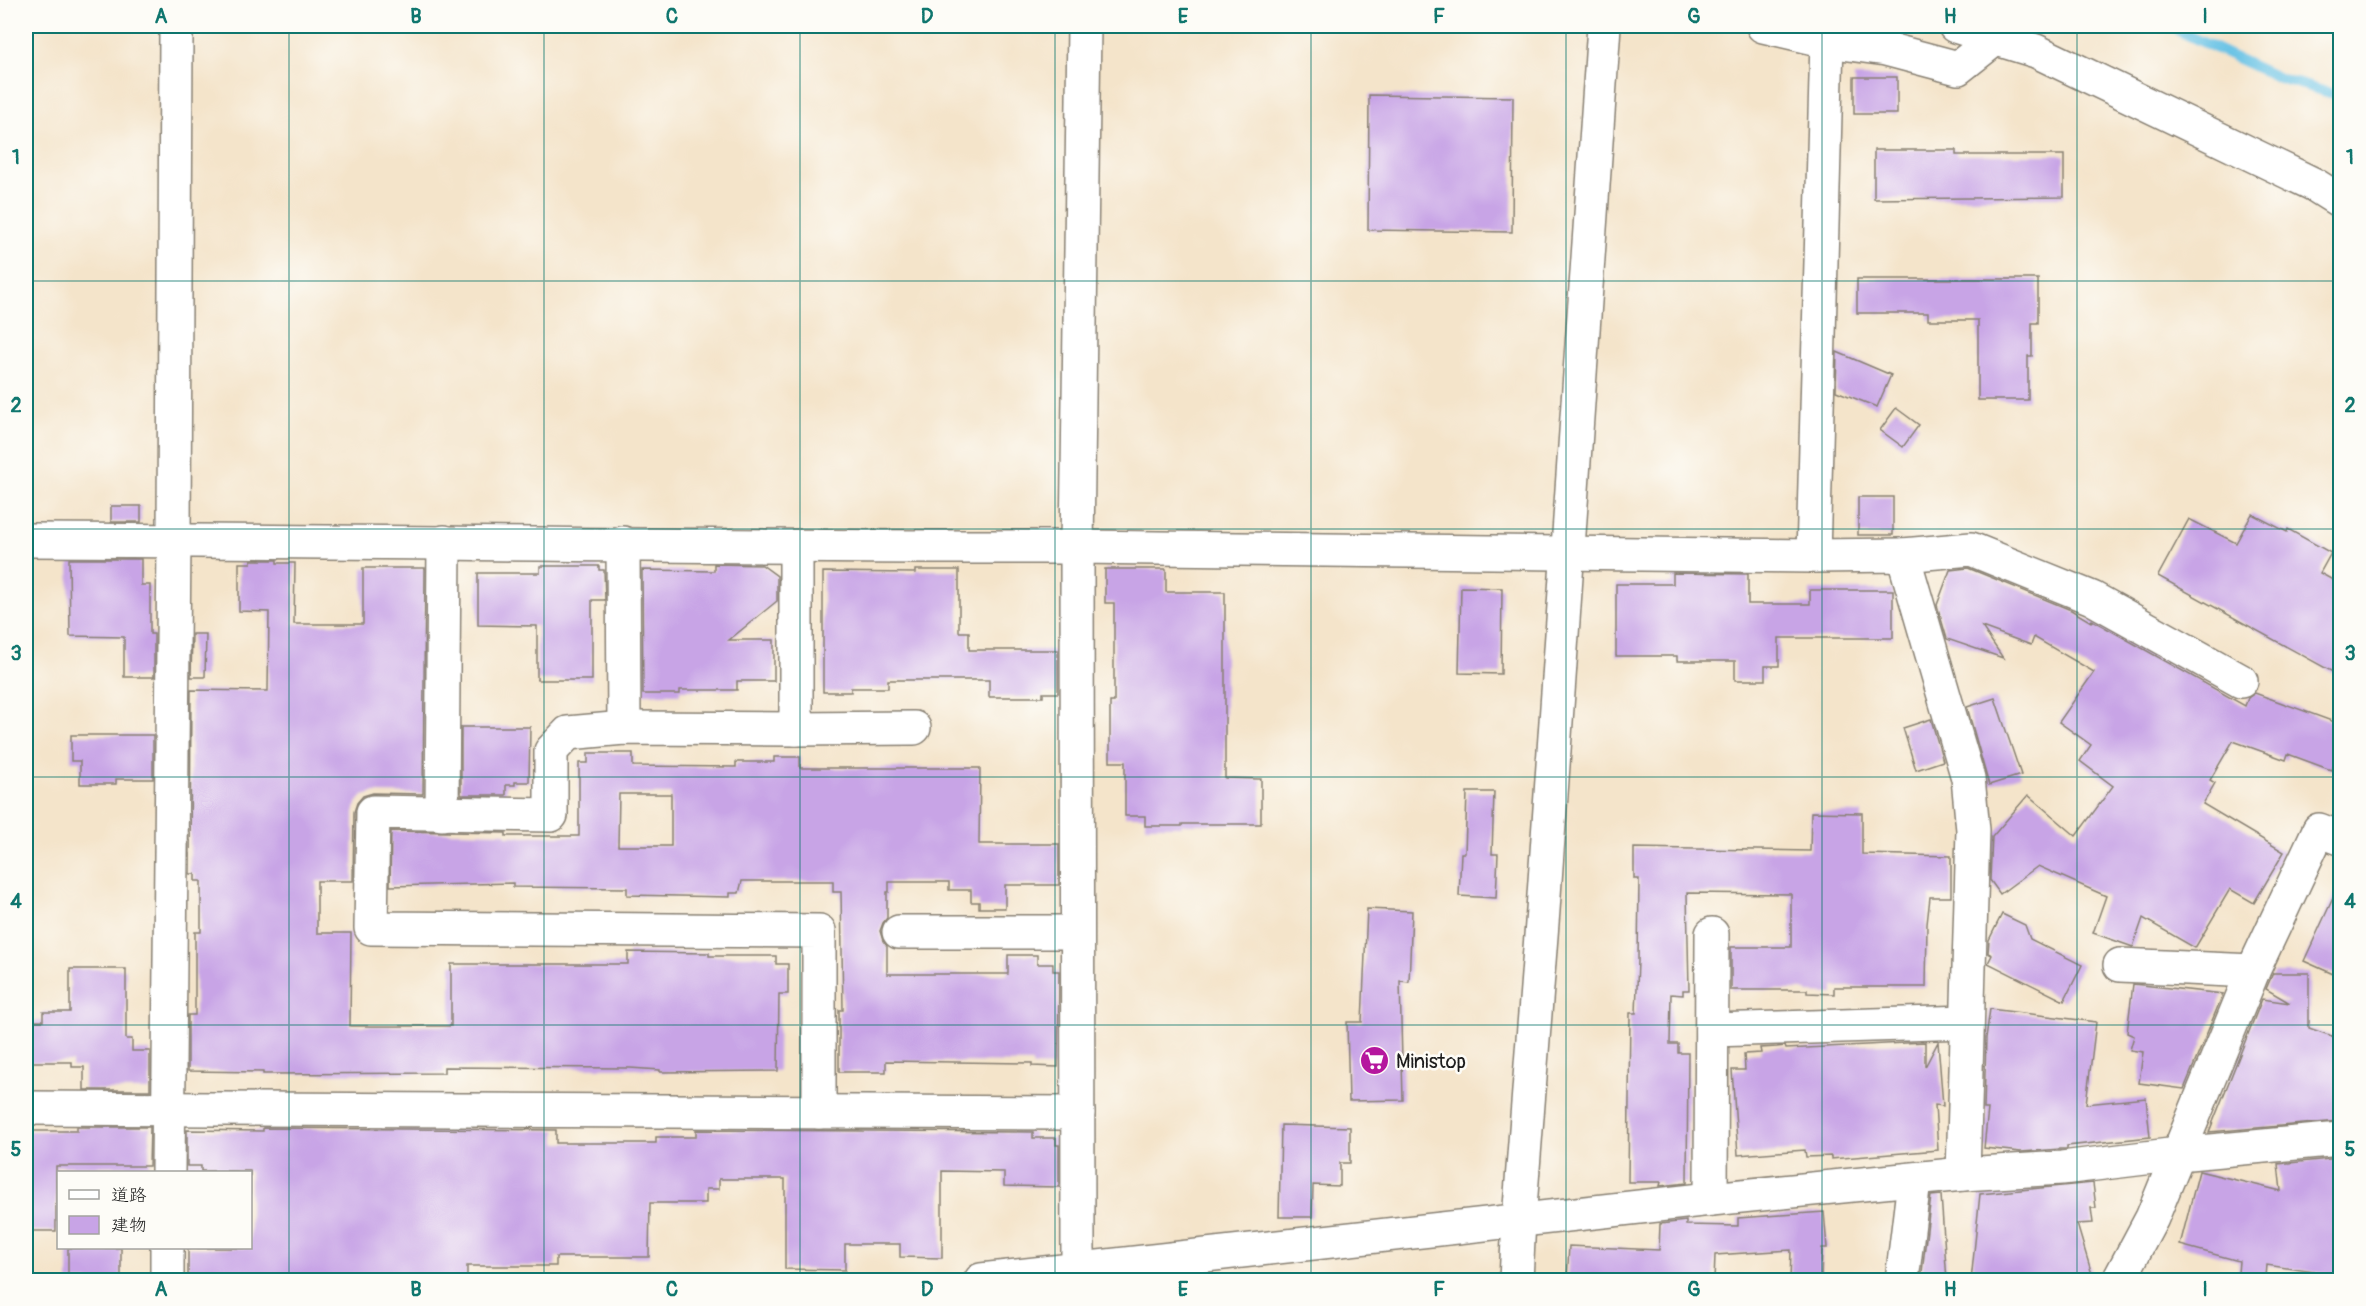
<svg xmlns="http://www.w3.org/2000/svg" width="2366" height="1306" viewBox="0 0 2366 1306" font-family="Pangolin,'Klee One',sans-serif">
	<rect width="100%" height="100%" fill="#fdfcf7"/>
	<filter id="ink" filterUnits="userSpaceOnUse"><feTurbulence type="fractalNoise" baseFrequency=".0167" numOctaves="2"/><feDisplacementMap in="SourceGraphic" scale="12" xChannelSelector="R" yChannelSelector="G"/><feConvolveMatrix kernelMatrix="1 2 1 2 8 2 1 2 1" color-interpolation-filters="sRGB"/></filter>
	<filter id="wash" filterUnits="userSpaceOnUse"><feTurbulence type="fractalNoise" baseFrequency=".008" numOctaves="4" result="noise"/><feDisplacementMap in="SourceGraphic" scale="24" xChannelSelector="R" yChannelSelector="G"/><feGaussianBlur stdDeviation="1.35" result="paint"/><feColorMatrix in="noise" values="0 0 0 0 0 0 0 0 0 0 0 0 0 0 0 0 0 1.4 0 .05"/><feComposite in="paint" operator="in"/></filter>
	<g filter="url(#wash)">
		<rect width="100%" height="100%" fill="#f4e4ca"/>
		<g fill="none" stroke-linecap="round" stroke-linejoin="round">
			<polyline stroke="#67c2e5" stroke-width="10" points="2168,26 2279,78 2340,96"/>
		</g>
		<g id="blocks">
			<g fill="#c8a4e6" fill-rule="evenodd">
				<rect x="1854" y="77" width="43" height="37"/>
				<polygon points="1369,95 1513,97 1512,232 1368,230"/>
				<polygon points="1874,150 1956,150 1956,155 2064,155 2064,197 1874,199"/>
				<polygon points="1857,279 2038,279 2038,323 2032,323 2032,356 2028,356 2028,400 1978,400 1978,320 1928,320 1928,313 1857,313"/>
				<polygon points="1837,352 1891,375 1877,407 1836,391"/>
				<polygon points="1896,408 1919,425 1903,447 1880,430"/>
				<rect x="1858" y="497" width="35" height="38"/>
				<rect x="111" y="506" width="30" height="16"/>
				<polygon points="2252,514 2287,532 2288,529 2331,553 2320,573 2340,584 2340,676 2158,576 2189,519 2236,543"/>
				<polygon points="69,559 141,559 141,585 150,585 150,634 154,634 154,677 124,677 124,637 70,636"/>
				<polygon points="251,560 277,560 277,563 295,563 294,624 363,624 363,568 425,568 423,794 373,793 363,796 357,803 354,812 353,881 317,881 317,933 351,933 350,1026 451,1026 451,964 628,964 628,952 709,953 709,956 776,956 776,964 788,964 788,994 779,994 778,1071 660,1072 660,1070 630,1068 444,1067 444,1073 263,1074 263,1072 188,1071 188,1015 195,1015 195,932 201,932 201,881 195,881 195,874 190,874 191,690 268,691 269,612 239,611 239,563 251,563"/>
				<polygon points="714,564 762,565 777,576 777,601 729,640 774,640 774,681 737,681 737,690 680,690 680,694 643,694 642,570 714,571"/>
				<polygon points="540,566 599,566 599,570 604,570 605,600 592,600 592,680 537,680 537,626 478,625 478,573 540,573"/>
				<polygon points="1968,568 2071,610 2091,622 2092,620 2245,706 2248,698 2255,693 2340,724 2340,745 2331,770 2288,754 2286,760 2233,741 2210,780 2215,783 2203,804 2284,852 2254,903 2230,889 2195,948 2143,918 2133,947 2093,933 2106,896 2038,866 2000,894 1990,880 1992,837 2028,795 2076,836 2113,786 2080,761 2091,745 2059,722 2094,672 2034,637 2031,645 1982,627 2003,658 1947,639 1937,605 1950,570"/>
				<polygon points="1105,569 1166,569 1166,592 1225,592 1225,778 1261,779 1261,824 1182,824 1182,826 1145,826 1145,816 1125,816 1125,762 1110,762 1110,702 1114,702 1114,603 1105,603"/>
				<polygon points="915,570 959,570 959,632 969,632 969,650 1058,650 1058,693 1043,693 1043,697 989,697 989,680 888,680 888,688 851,688 851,692 823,692 823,572 915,573"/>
				<polygon points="1673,573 1748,574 1748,604 1810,604 1810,590 1893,590 1893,638 1779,638 1779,666 1765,666 1765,680 1735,680 1735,661 1677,661 1677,656 1616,656 1616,584 1673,584"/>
				<polygon points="1461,587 1502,588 1501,674 1459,673"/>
				<polygon points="192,634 206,634 205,677 191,677"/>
				<polygon points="1995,698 2021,775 1989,785 1967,707"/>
				<polygon points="1931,719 1943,761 1916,770 1903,728"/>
				<polygon points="461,727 530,727 529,782 515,782 515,785 506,785 506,795 461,795"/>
				<polygon points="71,735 153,735 153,779 116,779 116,784 80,784 80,761 71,761"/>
				<path d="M 588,753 L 633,753 L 633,766 L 736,767 L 736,762 L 774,762 L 774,757 L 800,757 L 800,768 L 980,768 L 979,844 L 1059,844 L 1059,885 L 1005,885 L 1005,908 L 979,908 L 979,902 L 971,902 L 971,890 L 949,890 L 949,882 L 889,882 L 889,892 L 887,892 L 887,918 L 883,923 L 880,931 L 883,941 L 887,946 L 887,974 L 1008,974 L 1008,955 L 1037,955 L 1037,964 L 1053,964 L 1053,971 L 1059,971 L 1058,1067 L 1032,1066 L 1032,1063 L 886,1061 L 886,1072 L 839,1072 L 839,1010 L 843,1010 L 841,892 L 833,892 L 833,881 L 742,881 L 739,893 L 730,893 L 730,897 L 627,895 L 627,888 L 513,887 L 513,883 L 390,886 L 391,831 L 506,833 L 506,836 L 579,836 L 579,763 L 588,763 ZM 619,794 L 671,794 L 671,846 L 618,846 Z"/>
				<polygon points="1467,792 1494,792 1492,854 1498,854 1496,898 1459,896 1461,853 1465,853"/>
				<polygon points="1811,812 1862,813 1862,854 1951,856 1951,897 1930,897 1927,924 1926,987 1834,987 1834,994 1807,993 1807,990 1731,990 1731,947 1791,947 1791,894 1687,893 1689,990 1683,990 1683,995 1671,994 1670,1044 1678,1044 1678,1053 1688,1053 1687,1183 1660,1186 1661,1182 1628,1182 1630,1013 1636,1013 1638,961 1639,879 1634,879 1634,848 1810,851"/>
				<polygon points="2340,883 2340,977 2304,961"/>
				<polygon points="1367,909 1412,911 1409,982 1400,981 1403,1100 1349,1101 1347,1022 1362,1022"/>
				<polygon points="2002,914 2025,925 2030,939 2082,965 2064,1001 1988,963 1992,955 1988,953 1989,940"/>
				<polygon points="70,969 126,969 126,1039 132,1039 132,1051 150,1051 150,1090 84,1090 84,1067 72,1067 72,1062 26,1062 26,1021 43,1021 43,1012 70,1012"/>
				<polygon points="2273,973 2309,973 2309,1028 2340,1039 2340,1121 2209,1132 2262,999 2290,1003 2266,989"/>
				<polygon points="2133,984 2223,994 2184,1089 2139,1083 2143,1052 2130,1050 2134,1036 2127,1033"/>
				<polygon points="1990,1009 2096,1022 2086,1104 2146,1098 2150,1137 2067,1146 2067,1149 2060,1149 2021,1152 1984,1148 1988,1109 1984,1109 1986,1038"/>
				<polygon points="1925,1042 1925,1067 1938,1042 1943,1106 1935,1105 1938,1150 1831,1159 1831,1156 1806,1157 1805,1150 1738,1155 1732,1070 1745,1070 1744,1054 1761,1053 1760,1048 1777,1047 1785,1046 1786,1049"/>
				<polygon points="1281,1125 1350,1127 1350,1163 1340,1163 1340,1186 1313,1185 1312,1217 1279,1217"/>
				<polygon points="77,1127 150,1127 149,1166 56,1166 56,1231 26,1231 26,1131 77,1131"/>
				<polygon points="263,1128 556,1130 556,1143 656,1143 656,1137 696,1137 696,1130 1033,1132 1033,1138 1056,1138 1056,1145 1059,1145 1059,1187 1004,1186 1004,1172 942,1171 942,1258 900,1257 900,1244 845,1244 845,1270 785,1269 785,1179 719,1179 719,1189 706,1189 706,1203 650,1203 649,1257 556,1257 556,1266 467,1266 467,1281 331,1281 331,1277 264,1277 264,1281 188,1281 188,1248 250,1248 250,1171 201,1171 201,1166 187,1166 187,1130 263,1131"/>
				<polygon points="2340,1158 2340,1276 2267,1265 2266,1277 2238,1273 2239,1261 2180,1245 2199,1171 2281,1191 2278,1164"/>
				<polygon points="2093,1183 2096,1208 2091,1208 2093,1223 2077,1224 2094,1281 2046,1281 2044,1275 1971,1281 1980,1194"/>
				<polygon points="1941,1195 1947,1281 1921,1281 1931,1196"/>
				<polygon points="1824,1212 1827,1248 1822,1248 1821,1281 1790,1281 1791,1250 1715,1255 1714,1281 1567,1281 1569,1246 1659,1250 1660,1224 1686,1221 1686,1225 1738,1226 1738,1218"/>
				<rect x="68" y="1248" width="53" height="33"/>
			</g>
		</g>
	</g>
	<g filter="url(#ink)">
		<use href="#blocks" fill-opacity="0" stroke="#888073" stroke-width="1.5"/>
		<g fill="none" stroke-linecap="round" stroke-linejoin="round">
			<defs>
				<g id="minor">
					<polyline points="1763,26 1827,41 1886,49 1958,68 1996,38"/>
					<polyline points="1955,26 2036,51 2313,184 2340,201"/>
					<path d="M 26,540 C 376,541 727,548 1077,547 L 1084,26"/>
					<polyline points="623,543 624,728"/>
					<polyline points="796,548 796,729 624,728 568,733 551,751 551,815 373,812 371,928 819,931 819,1112"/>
					<polyline points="1903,555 1971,549 2092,598 2241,681"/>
					<polyline points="1813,556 1903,555 1968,778 1973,830 1963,1174"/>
					<polyline points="796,729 914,728"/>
					<polyline points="442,814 444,542"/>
					<polyline points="899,932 1077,932"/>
					<polyline points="2120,965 2253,971"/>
					<polyline points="1712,1030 1967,1022"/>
					<polyline points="26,1108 1078,1113"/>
					<polyline points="168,1172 174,541 176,26"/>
					<polyline points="1711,1199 1712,934"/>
					<polyline points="1078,1271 1077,547 1813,556 1827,41"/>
					<polyline points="167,1280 167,1248"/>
					<polyline points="981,1280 1711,1199 1963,1174 2062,1168 2178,1154 2340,1139"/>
					<polyline points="1516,1280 1519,1220 1543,910 1604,26"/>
					<polyline points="1902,1280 1914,1181"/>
					<polyline points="2119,1280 2152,1218 2253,971 2319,830 2340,838"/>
				</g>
			</defs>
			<use href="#minor" stroke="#888073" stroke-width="36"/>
			<use href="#minor" stroke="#fff" stroke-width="33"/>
		</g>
	</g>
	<path fill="none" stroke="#0f766e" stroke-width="1.5" stroke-opacity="0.55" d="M 289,26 L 289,1280M 544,26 L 544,1280M 800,26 L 800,1280M 1055,26 L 1055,1280M 1311,26 L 1311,1280M 1566,26 L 1566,1280M 1822,26 L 1822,1280M 2077,26 L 2077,1280M 26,281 L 2340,281M 26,529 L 2340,529M 26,777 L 2340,777M 26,1025 L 2340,1025"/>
	<defs>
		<symbol id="supermarket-disc" viewBox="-11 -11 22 22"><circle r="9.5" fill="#b5179e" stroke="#fdfcf7"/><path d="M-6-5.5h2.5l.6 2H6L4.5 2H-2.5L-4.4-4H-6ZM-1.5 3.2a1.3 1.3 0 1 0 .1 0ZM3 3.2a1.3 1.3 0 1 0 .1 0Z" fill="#fff"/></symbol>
	</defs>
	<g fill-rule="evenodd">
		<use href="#supermarket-disc" x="1358" y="1044" width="33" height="33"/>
	</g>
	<g text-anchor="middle" stroke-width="5" stroke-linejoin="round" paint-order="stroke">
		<g font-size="20" fill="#1c1c1c" stroke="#fdfcf7" text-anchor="start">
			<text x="1396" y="1068">Ministop</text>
		</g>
	</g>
	<rect width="2366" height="1306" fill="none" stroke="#fdfcf7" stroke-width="66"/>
	<rect x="57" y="1171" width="195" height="78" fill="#fdfcf7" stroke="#a3a29f" stroke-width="1.5"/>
	<rect x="69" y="1190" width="30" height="9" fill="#ffffff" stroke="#a3a29f" stroke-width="1.5"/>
	<text x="111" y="1201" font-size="18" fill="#1c1c1c">道路</text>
	<rect x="69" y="1216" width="30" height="18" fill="#c8a4e6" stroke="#a3a29f" stroke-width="1.5"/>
	<text x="111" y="1231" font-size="18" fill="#1c1c1c">建物</text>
	<rect x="33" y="33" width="2300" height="1240" fill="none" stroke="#0f766e" stroke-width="2"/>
	<g font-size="20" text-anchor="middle" font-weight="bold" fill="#0f766e">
		<text x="161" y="23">A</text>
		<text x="416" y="23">B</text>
		<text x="672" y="23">C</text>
		<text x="927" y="23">D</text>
		<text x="1183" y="23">E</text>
		<text x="1439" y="23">F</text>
		<text x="1694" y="23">G</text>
		<text x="1950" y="23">H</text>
		<text x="2205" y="23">I</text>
		<text x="16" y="164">1</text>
		<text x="2350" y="164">1</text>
		<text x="16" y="412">2</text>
		<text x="2350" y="412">2</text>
		<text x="16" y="660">3</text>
		<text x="2350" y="660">3</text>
		<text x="16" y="908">4</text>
		<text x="2350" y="908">4</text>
		<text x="16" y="1156">5</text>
		<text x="2350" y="1156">5</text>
		<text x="161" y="1296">A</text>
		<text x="416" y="1296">B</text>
		<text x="672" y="1296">C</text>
		<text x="927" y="1296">D</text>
		<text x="1183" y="1296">E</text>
		<text x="1439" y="1296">F</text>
		<text x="1694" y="1296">G</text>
		<text x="1950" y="1296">H</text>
		<text x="2205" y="1296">I</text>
	</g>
</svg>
